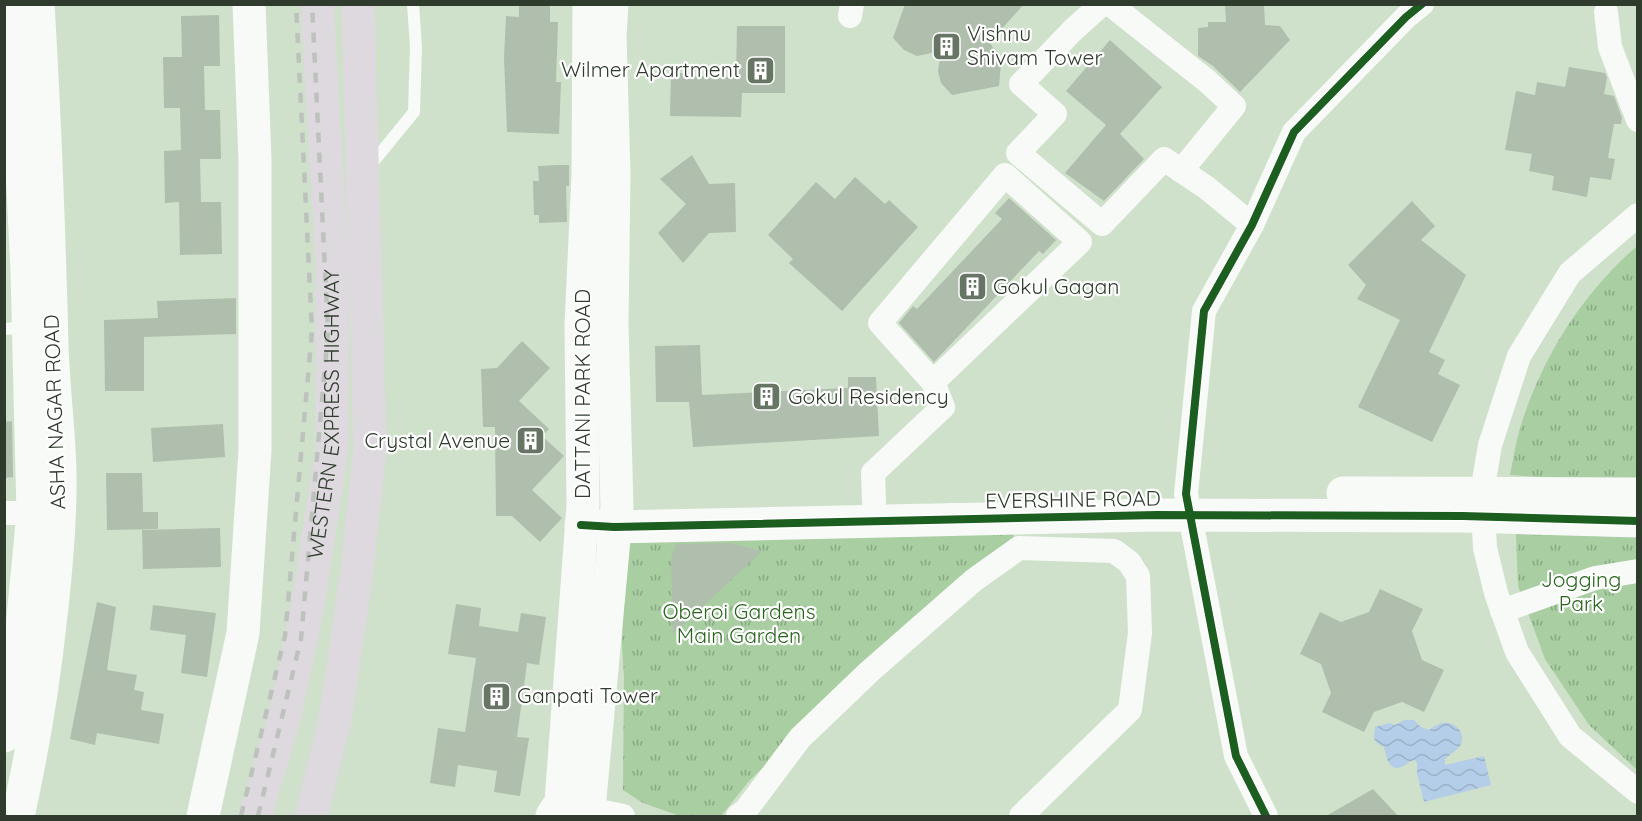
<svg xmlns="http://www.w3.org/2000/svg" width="1642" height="821" viewBox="0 0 1642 821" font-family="Quicksand,sans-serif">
	<defs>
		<pattern id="park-tufts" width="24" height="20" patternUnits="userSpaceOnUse" patternTransform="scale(1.5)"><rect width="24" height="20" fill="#a8cea1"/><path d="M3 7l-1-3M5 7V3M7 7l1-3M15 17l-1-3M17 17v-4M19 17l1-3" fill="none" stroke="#89a884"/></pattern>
		<pattern id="water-waves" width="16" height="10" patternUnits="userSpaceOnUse" patternTransform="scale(1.5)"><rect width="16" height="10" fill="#b4cde8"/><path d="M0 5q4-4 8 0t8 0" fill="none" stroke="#9bb1c7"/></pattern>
	</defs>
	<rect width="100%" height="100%" fill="#cfe1cb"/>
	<g fill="url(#park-tufts)">
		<path d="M 1637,246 L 1637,483 L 1510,475 C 1513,459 1516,441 1521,425 C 1543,356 1582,294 1637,246 Z"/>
		<polygon points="1019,501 1013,539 785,747 749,781 721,816 680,816 643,803 623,790 624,676 622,645 626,513"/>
		<polygon points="1516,534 1637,537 1637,770 1589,725 1545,659 1518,586"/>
	</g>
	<path fill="url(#water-waves)" d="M 1404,720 L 1414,720 L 1421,727 L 1429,730 C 1433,727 1438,724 1443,723 C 1456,721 1467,734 1460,746 C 1456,751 1449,755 1445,759 L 1445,765 L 1484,756 L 1491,785 L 1424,802 L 1417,773 L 1417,763 L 1415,760 C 1408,761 1407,765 1401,767 C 1388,772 1386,755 1384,747 L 1378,744 L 1374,739 L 1375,727 L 1389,723 L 1395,725 Z"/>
	<g fill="#b0bead">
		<polygon points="519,4 550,4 550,22 558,22 556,82 561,82 559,134 507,132 504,58 506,16 519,17"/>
		<polygon points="905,4 1024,4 990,42 1001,64 999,86 952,95 941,83 938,71 941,51 917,56 904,50 893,38"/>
		<polygon points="1225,4 1264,4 1265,25 1280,26 1290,40 1240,92 1213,66 1198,56 1198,28 1208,27 1208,22 1226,22"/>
		<polygon points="219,15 220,66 204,66 205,110 220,110 221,159 200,159 201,202 221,202 222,254 180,255 179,202 165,203 164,151 181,150 180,108 164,108 163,57 182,57 181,16"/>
		<polygon points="737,26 785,26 785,93 742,93 741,117 670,116 671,73 689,73 689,76 736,77"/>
		<polygon points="1110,40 1162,87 1120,134 1144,159 1104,201 1065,173 1106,125 1066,91"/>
		<polygon points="1569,67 1605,73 1607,78 1604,94 1614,96 1622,118 1621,124 1614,124 1608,158 1615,159 1611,180 1590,177 1587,197 1552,190 1554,176 1529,171 1532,154 1505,150 1516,91 1535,95 1537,82 1565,87"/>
		<polygon points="692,155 709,184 735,183 736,232 709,233 683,263 658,233 686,204 660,179"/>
		<polygon points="558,165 569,165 569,186 566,186 567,222 539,223 539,215 534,215 533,181 539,181 538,166"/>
		<polygon points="855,177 885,204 889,200 918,227 842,311 789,263 793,259 768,235 816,182 835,199"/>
		<polygon points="1009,198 1056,240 1043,254 1039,251 934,362 899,323 913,306 917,309 1002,219 995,213"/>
		<polygon points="1412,201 1435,226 1421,240 1466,275 1429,352 1445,360 1438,374 1460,385 1432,442 1358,407 1400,320 1357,299 1366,285 1348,265"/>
		<polygon points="236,298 236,334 144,337 144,391 105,391 104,320 158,318 157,301"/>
		<polygon points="522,341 550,368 519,401 549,429 542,436 564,456 532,490 562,518 540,542 512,516 496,516 495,427 483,427 481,369 497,368"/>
		<polygon points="700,345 702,395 848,388 848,377 876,377 879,436 693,447 689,402 656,402 655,346"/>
		<polygon points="12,421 13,477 4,478 4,422"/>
		<polygon points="223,424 225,457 153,462 151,428"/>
		<polygon points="106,473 142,473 143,512 158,512 158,529 107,530"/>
		<polygon points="220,528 221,567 143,569 142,530"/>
		<polygon points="729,543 762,551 673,634 671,559 676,544"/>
		<polygon points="1380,589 1423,609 1412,631 1422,660 1444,670 1424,712 1402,702 1374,712 1364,732 1322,712 1331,693 1321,664 1300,654 1320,612 1341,622 1369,612"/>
		<polygon points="97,602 116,607 107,670 137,675 134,690 144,692 141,710 164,714 159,744 97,733 95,745 70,739"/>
		<polygon points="456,604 481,608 479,626 518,632 521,613 546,617 539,665 527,663 517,737 529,738 520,796 494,792 497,771 458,765 455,787 430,783 438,728 465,732 476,658 448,654"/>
		<polygon points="153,605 216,613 207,677 181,673 186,635 150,630"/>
		<polygon points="1373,789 1398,816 1326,816"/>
	</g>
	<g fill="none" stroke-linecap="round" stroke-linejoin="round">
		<g stroke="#f8faf7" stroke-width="12">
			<polyline points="369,167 414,112 416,47 413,4"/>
			<polyline points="4,329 28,327"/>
		</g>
		<g stroke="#f8faf7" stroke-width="24">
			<polyline points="1102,4 1073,30 1021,84 1055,114 1018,153 1102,224 1164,159 1207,188 1252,225"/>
			<polyline points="1110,4 1207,81 1234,106 1181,171"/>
			<polyline points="1606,12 1610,47 1638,120"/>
			<polyline points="850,16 852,4"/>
			<polygon points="1005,175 1080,242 933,382 880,323"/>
			<polyline points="1638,215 1570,273 1519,356 1490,445 1482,492 1485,548 1496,593 1517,652 1570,736 1638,792"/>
			<polyline points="874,501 873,473 943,407 933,382"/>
			<polyline points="4,513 48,513"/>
			<polyline points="1502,611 1595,578 1638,571"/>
			<polyline points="575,806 623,816"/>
			<polyline points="738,816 746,810 800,738 870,671 974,580 1019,548 1114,551 1129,562 1138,576 1140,633 1130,710 1021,816"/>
			<polyline points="1266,816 1236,756 1186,494 1204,311 1252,225 1294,132 1406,17 1422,4"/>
		</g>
		<g stroke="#f8faf7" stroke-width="33">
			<polyline points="1343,493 1638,494"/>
			<polyline points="581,525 614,527 1157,515 1462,516 1638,521"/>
			<polyline points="4,736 19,659 33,513 27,271 14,4"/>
			<path d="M 18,816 C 32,753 43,689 50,624 C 56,573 61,522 60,471 C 59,429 53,386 52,344 C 49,231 45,118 38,4"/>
			<polyline points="203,816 243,633 255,450 255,160 249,4"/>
			<polyline points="552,816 561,802 583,505 581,325 588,174 589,4"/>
			<polyline points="587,816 589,809 617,507 612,325 614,174 610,35 612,4"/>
		</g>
		<g stroke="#ded9df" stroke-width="33">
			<path id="s1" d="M 255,816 L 284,719 L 308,605 L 332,448 L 332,262 L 317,4"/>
			<polyline points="311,816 335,720 357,571 370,449 358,4"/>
		</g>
		<g stroke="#bdc2bd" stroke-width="4.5" stroke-dasharray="10 10" stroke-linecap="butt">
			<polyline points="241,816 285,636 312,331 296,4"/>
			<polyline points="258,816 301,639 328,332 312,4"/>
		</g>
		<defs>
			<g id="cycleway">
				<polyline points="581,525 614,527 1157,515 1462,516 1638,521"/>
				<polyline points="1266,816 1236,756 1186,494 1204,311 1252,225 1294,132 1406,17 1422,4"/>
			</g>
		</defs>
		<use href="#cycleway" stroke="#fff" stroke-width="11"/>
		<use href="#cycleway" stroke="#1b5e20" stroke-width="8"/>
	</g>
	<defs>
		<symbol id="building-square" viewBox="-11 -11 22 22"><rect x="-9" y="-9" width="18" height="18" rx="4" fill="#677664" stroke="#fff"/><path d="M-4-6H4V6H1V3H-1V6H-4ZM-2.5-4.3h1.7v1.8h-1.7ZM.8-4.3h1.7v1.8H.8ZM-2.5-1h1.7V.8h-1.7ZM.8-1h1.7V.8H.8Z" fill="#fff"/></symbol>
	</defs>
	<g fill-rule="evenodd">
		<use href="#building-square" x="930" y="30" width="33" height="33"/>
		<use href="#building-square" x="744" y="54" width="33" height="33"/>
		<use href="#building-square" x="956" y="270" width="33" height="33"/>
		<use href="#building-square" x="750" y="380" width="33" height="33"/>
		<use href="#building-square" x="514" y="424" width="33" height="33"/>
		<use href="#building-square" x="480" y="680" width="33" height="33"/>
	</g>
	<g text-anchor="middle" stroke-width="4.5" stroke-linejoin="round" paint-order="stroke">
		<g font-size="21" fill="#2f3c2d" stroke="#fff" text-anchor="start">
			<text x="967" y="41">Vishnu<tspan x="967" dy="24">Shivam Tower</tspan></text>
			<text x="740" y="77" text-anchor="end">Wilmer Apartment</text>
			<text x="993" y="294">Gokul Gagan</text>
			<text x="788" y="404">Gokul Residency</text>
			<text x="510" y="448" text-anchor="end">Crystal Avenue</text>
			<text x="517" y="703">Ganpati Tower</text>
		</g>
		<g font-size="21" fill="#2f3c2d" stroke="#fff">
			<text transform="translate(583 394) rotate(-90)" y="7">DATTANI PARK ROAD</text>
			<text transform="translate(55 412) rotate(-92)" y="7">ASHA NAGAR ROAD</text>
			<text dy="7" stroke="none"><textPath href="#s1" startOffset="410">WESTERN EXPRESS HIGHWAY</textPath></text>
			<text transform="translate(1073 500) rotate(-1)" y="7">EVERSHINE ROAD</text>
		</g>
		<g font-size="21" fill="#29671d" stroke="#fff">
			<text x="1581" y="587">Jogging<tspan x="1581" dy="24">Park</tspan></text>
			<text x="739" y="619">Oberoi Gardens<tspan x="739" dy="24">Main Garden</tspan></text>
		</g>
	</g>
	<rect width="1642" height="821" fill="none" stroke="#2f3c2d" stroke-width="12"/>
</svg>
